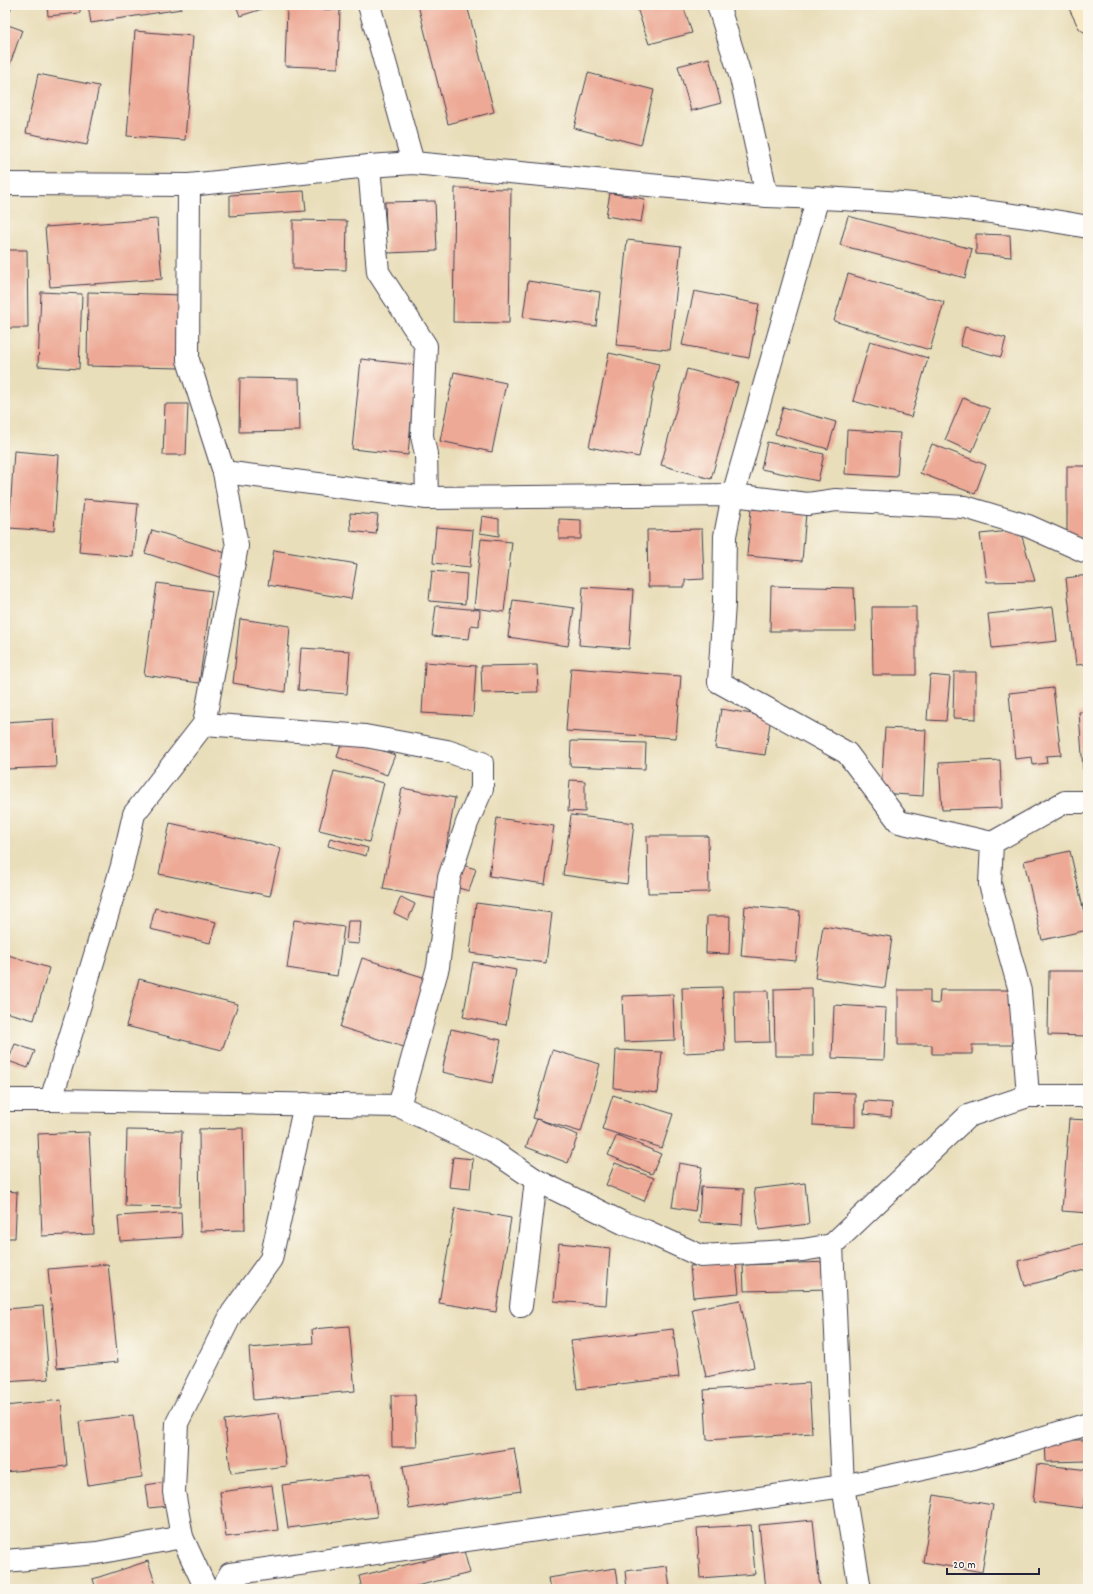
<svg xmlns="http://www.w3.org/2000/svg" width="1093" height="1594" viewBox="0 0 1093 1594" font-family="Dekko,sans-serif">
	<rect width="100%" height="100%" fill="#fbf7ec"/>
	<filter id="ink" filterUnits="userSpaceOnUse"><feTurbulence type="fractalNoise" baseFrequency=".025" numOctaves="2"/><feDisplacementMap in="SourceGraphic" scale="8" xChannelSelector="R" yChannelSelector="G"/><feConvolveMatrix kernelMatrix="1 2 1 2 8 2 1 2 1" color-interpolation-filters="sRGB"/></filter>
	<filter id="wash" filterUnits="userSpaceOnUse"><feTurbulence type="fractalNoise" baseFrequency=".012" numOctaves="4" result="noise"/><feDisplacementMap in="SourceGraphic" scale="16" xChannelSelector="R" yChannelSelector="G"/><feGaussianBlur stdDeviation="0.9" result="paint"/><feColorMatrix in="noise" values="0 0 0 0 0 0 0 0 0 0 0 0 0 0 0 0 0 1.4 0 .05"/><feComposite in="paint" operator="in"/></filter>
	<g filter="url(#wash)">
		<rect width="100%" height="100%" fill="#e9deba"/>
		<g id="blocks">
			<g fill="#eda995">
				<polygon points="5,5 12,5 8,17 5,16"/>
				<polygon points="47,5 80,5 80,13 48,16"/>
				<polygon points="88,5 181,5 181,9 91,23"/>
				<polygon points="236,5 261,5 262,9 240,16"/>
				<polygon points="418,5 467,5 494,112 448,124"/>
				<polygon points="636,5 683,5 692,33 649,44"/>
				<polygon points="287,8 340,10 338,68 285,66"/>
				<polygon points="5,24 22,30 5,78"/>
				<polygon points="135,31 193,36 185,140 127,136"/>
				<polygon points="709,58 721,103 691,111 678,66"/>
				<polygon points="588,73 654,90 641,145 574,128"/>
				<polygon points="38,74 99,86 87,145 26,133"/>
				<polygon points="455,188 511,189 509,323 453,322"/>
				<polygon points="304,191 306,211 230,216 230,195"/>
				<polygon points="610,193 645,199 641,222 606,216"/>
				<polygon points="435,201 437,251 387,253 385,202"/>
				<polygon points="848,216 972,249 965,278 840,245"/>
				<polygon points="157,219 162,279 50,287 45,227"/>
				<polygon points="293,220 347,221 346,270 293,269"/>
				<polygon points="976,234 1010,235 1011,257 976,254"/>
				<polygon points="627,240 681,246 670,350 616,345"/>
				<polygon points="5,250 27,250 28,328 5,328"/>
				<polygon points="848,274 944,302 930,350 834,321"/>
				<polygon points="528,281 600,292 596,326 523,317"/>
				<polygon points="694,291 759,304 749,358 682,345"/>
				<polygon points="41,292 82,294 79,369 38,366"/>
				<polygon points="88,292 182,295 181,368 87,366"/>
				<polygon points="965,327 1006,338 1001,357 960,346"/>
				<polygon points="870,341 928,358 911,417 853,401"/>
				<polygon points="609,353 659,364 639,457 589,447"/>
				<polygon points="361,359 416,365 408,455 352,449"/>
				<polygon points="687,369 738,383 711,479 661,465"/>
				<polygon points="454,372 506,383 492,452 440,441"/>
				<polygon points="240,378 299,379 300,431 239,432"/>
				<polygon points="963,398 990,409 972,452 945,440"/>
				<polygon points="165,404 188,404 186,455 163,455"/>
				<polygon points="783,407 836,422 828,449 775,434"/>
				<polygon points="847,430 900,433 897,477 845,474"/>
				<polygon points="767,442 824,454 818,481 761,469"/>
				<polygon points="932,444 986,465 975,494 920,473"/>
				<polygon points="14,451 59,455 54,531 9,528"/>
				<polygon points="1067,466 1088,466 1088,538 1067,537"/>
				<polygon points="84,499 138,504 133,557 79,552"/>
				<polygon points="751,509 806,513 802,561 747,556"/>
				<polygon points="350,513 378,515 376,534 351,531"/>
				<polygon points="482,516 499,519 499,536 480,533"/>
				<polygon points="559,519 581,520 581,539 559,539"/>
				<polygon points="436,527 473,530 470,567 433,563"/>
				<polygon points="702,529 704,579 685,580 685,587 648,587 647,530"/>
				<polygon points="152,530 229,554 222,578 145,553"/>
				<polygon points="1020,530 1035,581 987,582 980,534"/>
				<polygon points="481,539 512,542 504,612 474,608"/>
				<polygon points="274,550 357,564 351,599 268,585"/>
				<polygon points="432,571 467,574 465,604 429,601"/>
				<polygon points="1088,575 1088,664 1076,665 1066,578"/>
				<polygon points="157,583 212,591 199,683 144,675"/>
				<polygon points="771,586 854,588 856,631 770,631"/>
				<polygon points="583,587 633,590 629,649 579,645"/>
				<polygon points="513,600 574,608 568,646 508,637"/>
				<polygon points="436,606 480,610 479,626 471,625 469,639 432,636"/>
				<polygon points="872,607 916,607 916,675 873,675"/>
				<polygon points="1053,607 1057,641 992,648 988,614"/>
				<polygon points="240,619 290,626 285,692 233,683"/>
				<polygon points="301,648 350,651 347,694 298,690"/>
				<polygon points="425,662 476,666 473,716 422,713"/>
				<polygon points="537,665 538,692 482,693 481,666"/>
				<polygon points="571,668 681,676 676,738 566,731"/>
				<polygon points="954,672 976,672 976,719 953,718"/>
				<polygon points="930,675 950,677 946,721 927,720"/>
				<polygon points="1053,688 1061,755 1046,756 1047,763 1033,765 1032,757 1015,759 1009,693"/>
				<polygon points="721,709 771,717 765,755 715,748"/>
				<polygon points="1079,712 1088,712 1088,769 1083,770"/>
				<polygon points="54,719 56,767 7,769 5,722"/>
				<polygon points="885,728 926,730 923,796 881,793"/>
				<polygon points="343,737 395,755 387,775 337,757"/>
				<polygon points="571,741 646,743 645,769 570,766"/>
				<polygon points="1000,760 1002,808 942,810 939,763"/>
				<polygon points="334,771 384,783 369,842 319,830"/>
				<polygon points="570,780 585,781 585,812 568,811"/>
				<polygon points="402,788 455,798 437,899 383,889"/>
				<polygon points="571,815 634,823 627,884 563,875"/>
				<polygon points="497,818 554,826 545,884 489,876"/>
				<polygon points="170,823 281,848 270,896 159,874"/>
				<polygon points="647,836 708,836 709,892 648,893"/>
				<polygon points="330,838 368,848 366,856 328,846"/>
				<polygon points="1070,851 1088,930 1042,940 1024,861"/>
				<polygon points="459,864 476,869 469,891 452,886"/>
				<polygon points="401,897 415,904 408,920 394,913"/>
				<polygon points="476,903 552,913 546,963 470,953"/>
				<polygon points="745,906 800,911 796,961 741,956"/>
				<polygon points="155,908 216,922 210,943 150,929"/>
				<polygon points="707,916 730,916 729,954 706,953"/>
				<polygon points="294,920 344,927 337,976 287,968"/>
				<polygon points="348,921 361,921 359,944 346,943"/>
				<polygon points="823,926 892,937 885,988 815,978"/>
				<polygon points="5,954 49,968 34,1020 5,1012"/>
				<polygon points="362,958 429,979 407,1048 340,1027"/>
				<polygon points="473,962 516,970 506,1025 463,1017"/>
				<polygon points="1049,971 1088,971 1088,1036 1048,1035"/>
				<polygon points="139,979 238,1004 222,1050 126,1026"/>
				<polygon points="722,987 725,1051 684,1053 682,988"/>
				<polygon points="812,988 813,1056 775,1056 774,989"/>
				<polygon points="898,990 930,990 930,1003 939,1004 940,990 1013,990 1013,1045 972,1045 972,1054 932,1054 932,1045 898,1045"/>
				<polygon points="734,991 768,991 770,1042 735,1043"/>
				<polygon points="673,994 675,1040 624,1042 622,996"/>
				<polygon points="834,1005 886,1008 884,1060 832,1058"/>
				<polygon points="451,1029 501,1040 492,1083 442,1072"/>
				<polygon points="15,1044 35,1051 28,1068 8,1061"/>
				<polygon points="552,1050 600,1064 581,1132 533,1118"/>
				<polygon points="616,1050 662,1052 658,1093 614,1088"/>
				<polygon points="814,1092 855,1093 855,1127 813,1125"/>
				<polygon points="613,1095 673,1114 662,1148 602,1129"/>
				<polygon points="865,1101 892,1103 891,1117 864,1114"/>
				<polygon points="537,1119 578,1135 568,1163 526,1147"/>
				<polygon points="1069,1119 1088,1120 1088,1213 1062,1211"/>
				<polygon points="243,1128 245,1230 200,1231 199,1129"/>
				<polygon points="127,1130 182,1131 180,1207 125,1206"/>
				<polygon points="89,1132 94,1234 42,1236 38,1134"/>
				<polygon points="617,1135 661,1154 652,1174 608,1155"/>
				<polygon points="453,1157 473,1159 470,1189 449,1187"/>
				<polygon points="615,1163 654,1178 644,1201 606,1185"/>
				<polygon points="679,1163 702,1167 695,1211 672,1207"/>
				<polygon points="805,1183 809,1224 759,1230 754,1189"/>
				<polygon points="701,1187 744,1189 742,1225 699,1222"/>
				<polygon points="5,1191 17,1192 15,1238 5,1238"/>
				<polygon points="455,1208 511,1218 496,1312 439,1303"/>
				<polygon points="181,1212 182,1237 120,1241 118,1216"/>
				<polygon points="559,1243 610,1248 606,1305 554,1301"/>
				<polygon points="1086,1243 1088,1250 1088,1269 1025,1286 1018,1261"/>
				<polygon points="829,1262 830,1289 744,1291 743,1265"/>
				<polygon points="736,1263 739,1293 693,1297 690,1266"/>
				<polygon points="108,1264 118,1362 57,1368 48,1269"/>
				<polygon points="740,1300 754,1367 706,1377 692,1309"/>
				<polygon points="43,1306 49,1379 5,1382 5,1309"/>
				<polygon points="349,1326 355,1391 253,1400 249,1348 313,1343 312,1329"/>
				<polygon points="673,1329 679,1377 577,1389 571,1341"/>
				<polygon points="809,1383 812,1433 707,1440 704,1390"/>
				<polygon points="391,1395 415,1395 417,1447 392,1447"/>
				<polygon points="61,1400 67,1466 5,1472 5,1406"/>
				<polygon points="279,1413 286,1466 231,1473 224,1420"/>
				<polygon points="133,1415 142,1477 88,1485 79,1422"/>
				<polygon points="1045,1440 1088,1440 1088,1461 1046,1462"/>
				<polygon points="514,1448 521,1491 409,1509 403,1466"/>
				<polygon points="1037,1464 1088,1470 1083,1508 1033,1502"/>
				<polygon points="371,1474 377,1517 288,1528 282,1485"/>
				<polygon points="166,1482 169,1506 148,1508 145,1485"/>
				<polygon points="272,1485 278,1530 226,1537 220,1492"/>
				<polygon points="934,1495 993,1505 982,1572 923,1562"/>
				<polygon points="813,1520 820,1589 766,1589 759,1525"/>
				<polygon points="751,1525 755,1574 700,1578 697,1528"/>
				<polygon points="464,1551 470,1573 404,1589 362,1589 359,1576"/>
				<polygon points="148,1561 157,1589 96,1589 93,1579"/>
				<polygon points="667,1566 670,1589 627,1589 625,1571"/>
				<polygon points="616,1568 619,1589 550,1589 548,1578"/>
			</g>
		</g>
	</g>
	<g filter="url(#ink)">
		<use href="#blocks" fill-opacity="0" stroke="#403e4e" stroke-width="1"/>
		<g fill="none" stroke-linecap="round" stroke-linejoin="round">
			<defs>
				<g id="minor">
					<polyline points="369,5 413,163"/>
					<polyline points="718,5 741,78 767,196"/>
					<polyline points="369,166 378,272 426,346 422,436 426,454 427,498"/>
					<path d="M 5,184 L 189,185 L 369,166 L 413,163 L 767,196 C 874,199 982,207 1088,227"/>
					<polyline points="818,197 733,495 725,536 724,603 719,682 847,753 899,822 992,843"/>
					<polyline points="224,472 427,498 733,495 808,504 836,500 965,507 1028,526 1084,551 1088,551"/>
					<polyline points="204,724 365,736 447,751 482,763 482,789 467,823 449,878 438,967 399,1106"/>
					<polyline points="1028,1096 1020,991 990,884 992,843 1065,802 1088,802"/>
					<polyline points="5,1100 51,1100 399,1106 493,1151 536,1180 623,1223 646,1231 701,1256 803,1250 832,1245 968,1116 1028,1096 1088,1096"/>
					<polyline points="51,1100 122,866 134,814 204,724 237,546 224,472 188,360 189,185"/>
					<polyline points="832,1245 843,1486 860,1589"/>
					<polyline points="521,1306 536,1180"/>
					<polyline points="5,1561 97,1553 182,1537"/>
					<polyline points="206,1589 182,1537 174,1492 177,1423 232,1313 271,1259 305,1104"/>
					<polyline points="222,1589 230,1574 843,1486 974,1458 1088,1424"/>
				</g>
				<polyline id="secondary" points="1080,5 1088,21"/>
			</defs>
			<use href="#minor" stroke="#403e4e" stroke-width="24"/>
			<use href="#secondary" stroke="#403e4e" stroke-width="24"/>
			<use href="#minor" stroke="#fff" stroke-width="22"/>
			<use href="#secondary" stroke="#f8e8c3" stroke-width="22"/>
		</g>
	</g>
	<rect width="1093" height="1594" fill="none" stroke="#fbf7ec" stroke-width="20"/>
	<path d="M947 1568v6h92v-6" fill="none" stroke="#22223b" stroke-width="2"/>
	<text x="953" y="1568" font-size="12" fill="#22223b" stroke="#fbf7ec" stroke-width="3" paint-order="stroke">20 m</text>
</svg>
